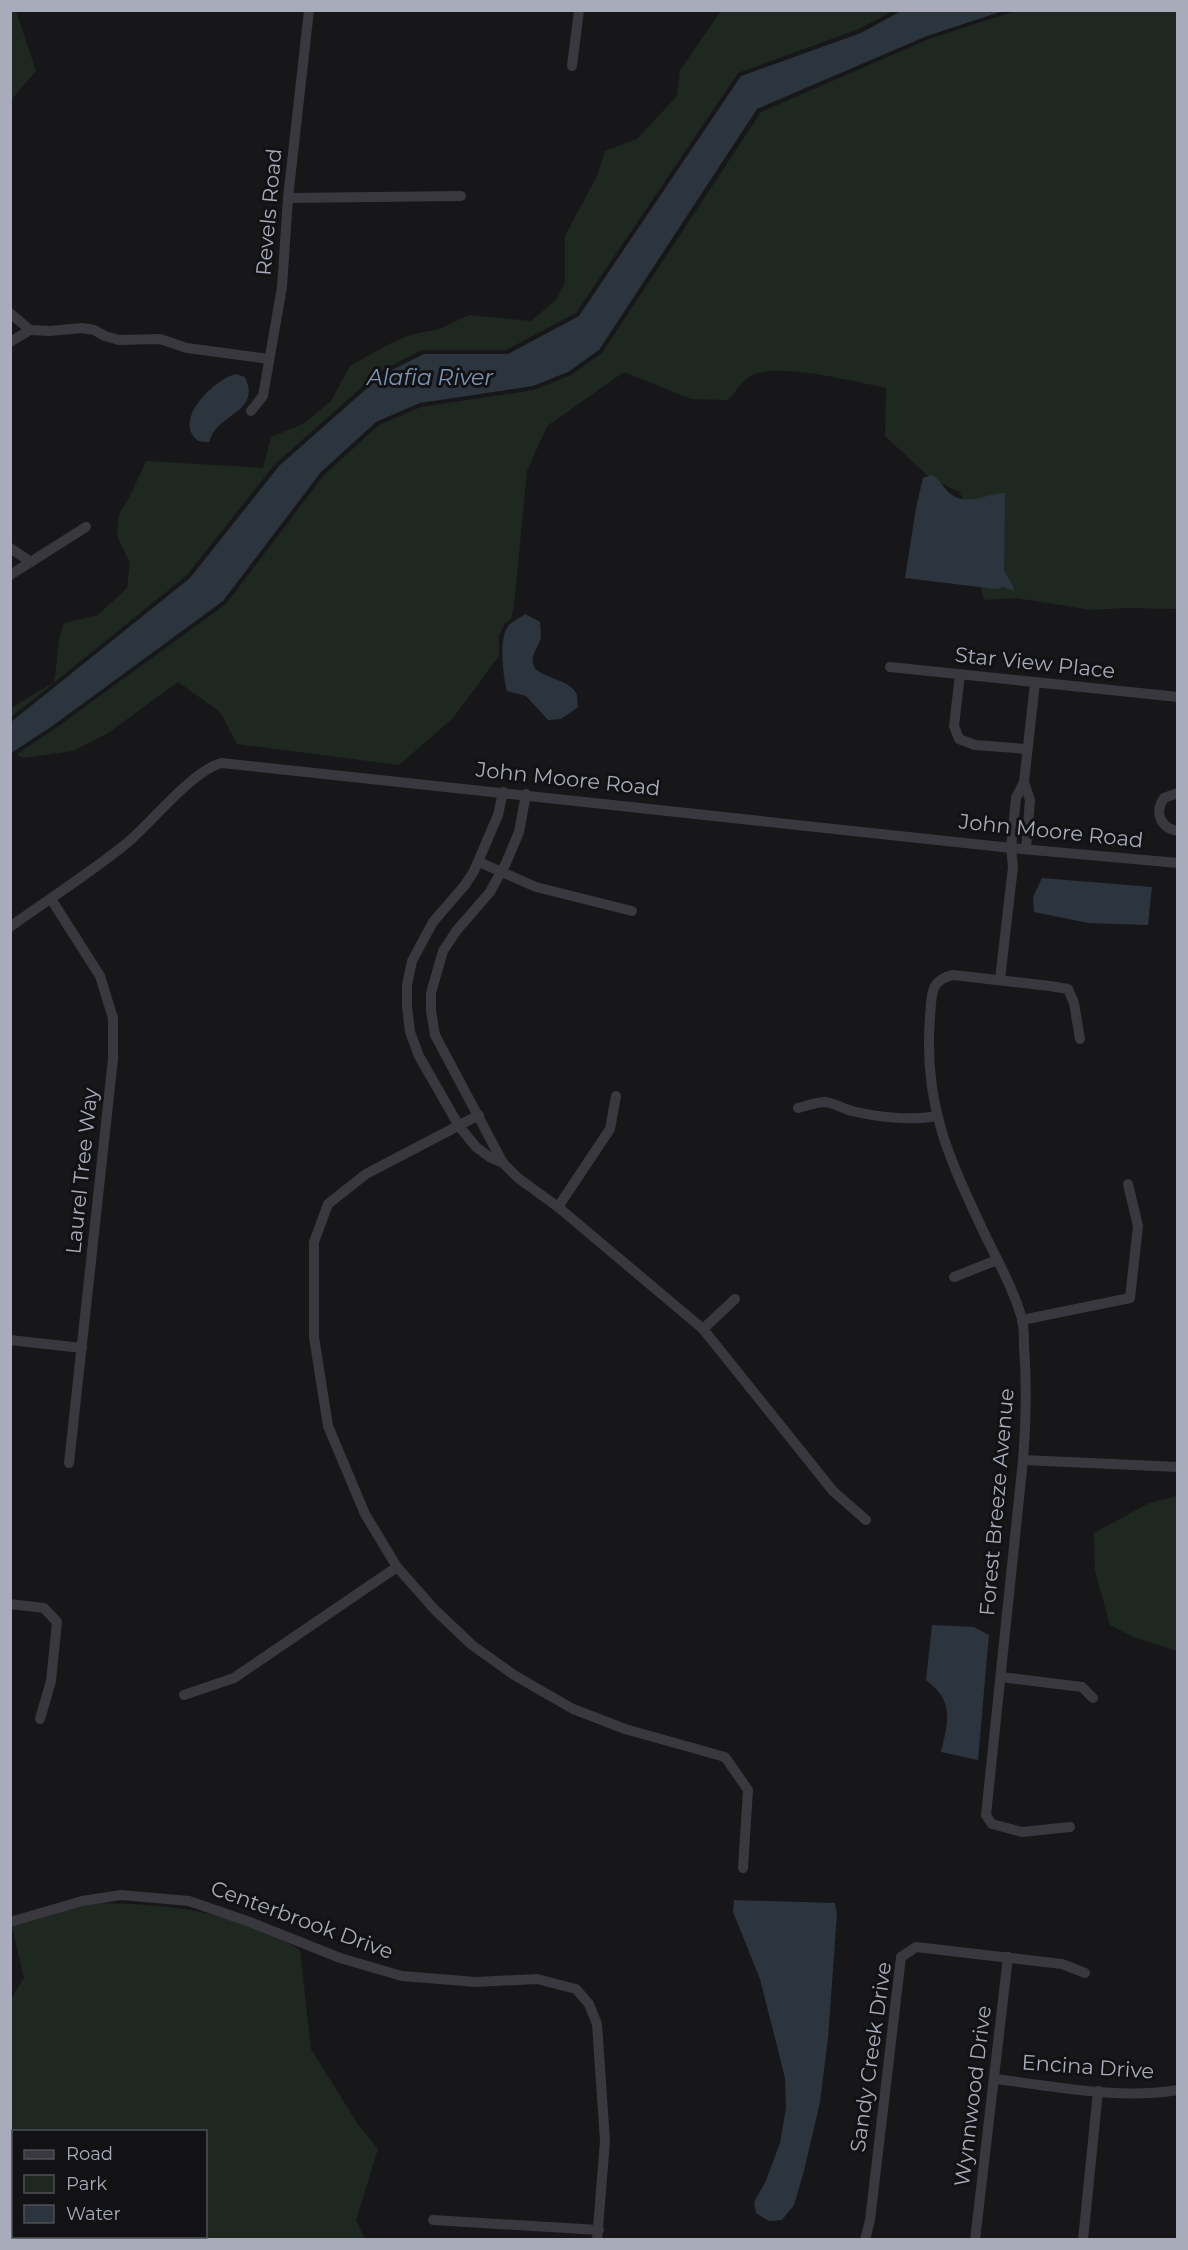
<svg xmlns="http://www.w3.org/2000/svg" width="1188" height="2250" viewBox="0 0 1188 2250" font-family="Montserrat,sans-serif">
	<rect width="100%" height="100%" fill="#171719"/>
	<g fill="#1e2821" fill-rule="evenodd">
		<polygon points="11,10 16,11 36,71 11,100"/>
		<path d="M 721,11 L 893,11 L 859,29 L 738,73 L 576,313 L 506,350 L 422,350 L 379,372 L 275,464 L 187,575 L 29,703 L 11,717 L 11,708 L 54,682 C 58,663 56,642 64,623 L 98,615 L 127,588 L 130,563 L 117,536 L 119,514 L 129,498 L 146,461 L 263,468 L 271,437 L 303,424 L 331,401 L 350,366 L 389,344 L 410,335 L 442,328 L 469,315 L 531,321 L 556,300 L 565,282 L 565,236 L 597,176 L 605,151 L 637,139 L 677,96 L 680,70 Z"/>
		<path d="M 1015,11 L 1177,11 L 1177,609 L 1125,608 L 1091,610 L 1016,598 L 984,600 L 971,550 L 973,514 L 959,492 L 930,478 L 885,436 L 886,388 C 857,382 775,361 751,376 C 742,381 735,393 728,400 L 691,399 L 624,372 L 547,426 L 527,471 L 514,606 L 511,619 L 505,623 L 499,636 L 499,656 L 453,718 L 399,765 L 237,744 L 220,712 L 178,682 L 108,733 L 73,751 L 23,758 L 17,754 L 53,730 L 226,604 L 324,475 L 379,425 L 421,407 L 534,390 L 571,375 L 602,353 L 761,112 L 929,39 Z"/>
		<polygon points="1177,1496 1178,1496 1177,1651 1133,1637 1110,1625 1095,1571 1094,1533 1149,1503"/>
		<path d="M 99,1903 C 170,1904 238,1912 300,1950 L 311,2049 L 357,2123 L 378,2149 L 356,2220 L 365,2239 L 11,2240 L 11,1999 L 24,1978 L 12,1927 L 83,1905 ZM 14,2132 L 206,2132 L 206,2236 L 14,2236 Z"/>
	</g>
	<g fill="#2c343e">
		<polygon points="901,11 1003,11 927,36 757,109 599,350 568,372 533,386 420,403 376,422 321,472 223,601 51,727 11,753 11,722 190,578 279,466 382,375 424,354 508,354 579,316 741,76 861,33"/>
		<path d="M 236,374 L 245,377 C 259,407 230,412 216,429 C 213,432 211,437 209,442 C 199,442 195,441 191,432 C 182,411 217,378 236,374 Z"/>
		<path d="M 931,475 C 940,478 943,489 952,495 C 968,506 988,493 1005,493 L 1004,571 L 1013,586 L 1014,591 L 1003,587 L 996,589 L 905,578 L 916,508 L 923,478 Z"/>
		<path d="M 525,614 L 540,622 C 540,627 541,632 541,637 C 539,646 531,654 533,664 C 536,678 569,678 576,693 C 578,696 577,703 578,707 L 561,719 L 548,720 L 526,696 L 507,691 C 503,677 498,636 509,625 C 513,621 521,617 525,614 Z"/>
		<polygon points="1042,878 1152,887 1148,925 1088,923 1034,912 1033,897"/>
		<path d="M 932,1625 L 974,1627 L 989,1635 L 978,1760 L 941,1752 C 949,1720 954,1701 926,1680 Z"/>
		<polygon points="734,1900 835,1903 837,1914 828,2038 820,2102 804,2171 794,2205 782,2220 769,2221 756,2213 754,2202 765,2183 780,2143 786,2108 785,2078 760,1979 733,1912"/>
	</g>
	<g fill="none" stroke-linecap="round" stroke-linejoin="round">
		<g stroke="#38383e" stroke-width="10">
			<polyline points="572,66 579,10"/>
			<polyline points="288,198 461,196"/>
			<polyline points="10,313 30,330 50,331 82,328 94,330 105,336 119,340 160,339 187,348 269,359"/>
			<polyline points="10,342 30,330"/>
			<polyline points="251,411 263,396 282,287 288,198 309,10"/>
			<polyline points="10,548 31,562"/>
			<polyline points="10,575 86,527"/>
			<polyline points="890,667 1178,697"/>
			<polyline points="960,674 954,726 959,739 975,745 1027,749"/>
			<polyline points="503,792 498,815 474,871 465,885 433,922 412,961 407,985 407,1007 410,1032 419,1056 459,1126 476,1147 491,1158 503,1163 518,1178 558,1207 703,1329 833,1491 866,1520"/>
			<path d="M 1178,793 L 1164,798 C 1154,812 1160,828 1178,831"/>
			<polyline points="1026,849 1030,800 1024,782 1035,683"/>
			<polyline points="479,862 536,887 632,911"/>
			<polyline points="51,899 100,976 113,1018 113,1059 69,1463"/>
			<path d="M 10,927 C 49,899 90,873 127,843 C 152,822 194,769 222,763 L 1011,848 L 1178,863"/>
			<polyline points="1000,979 1013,867 1011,848 1016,798 1024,782"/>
			<path d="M 798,1108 C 807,1106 816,1102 825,1102 C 835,1103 843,1109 852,1111 C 876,1117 912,1121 936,1116"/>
			<polyline points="479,1115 366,1174 328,1204 314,1242 314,1337 328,1426 365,1514 397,1567 435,1610 472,1645 514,1675 573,1709 625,1729 725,1757 748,1790 743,1868"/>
			<polyline points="503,1163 435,1035 431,1011 431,993 443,951 457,930 490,892 506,863 519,832 526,794"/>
			<polyline points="558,1207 610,1129 616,1096"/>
			<polyline points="954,1277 997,1260"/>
			<polyline points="1022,1320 1130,1298 1138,1226 1128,1184"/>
			<polyline points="703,1329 735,1299"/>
			<polyline points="10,1340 82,1348"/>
			<polyline points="1023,1460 1178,1467"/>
			<polyline points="10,1604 44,1608 57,1622 51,1681 40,1719"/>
			<polyline points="1001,1677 1082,1687 1093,1698"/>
			<polyline points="184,1695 234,1678 397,1567"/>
			<path d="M 1070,1827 L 1022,1832 L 992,1824 L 986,1815 L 1023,1460 C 1026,1422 1027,1384 1024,1346 C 1024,1337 1024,1327 1022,1319 C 1014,1291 1000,1265 987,1239 C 950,1160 923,1107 930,1017 C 932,996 929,980 953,975 L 1050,986 L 1068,989 L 1074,1003 L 1080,1039"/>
			<polyline points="10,1922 82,1901 121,1895 189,1901 250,1922 340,1958 402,1976 476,1982 537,1979 576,1989 589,2004 597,2024 605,2141 597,2240"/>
			<path d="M 995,2079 C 1054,2086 1118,2100 1178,2090"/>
			<polyline points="433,2220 599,2230"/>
			<polyline points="865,2240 870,2220 901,1957 916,1947 1062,1964 1085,1973"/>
			<polyline points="975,2240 1008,1957"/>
			<polyline points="1083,2240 1098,2091"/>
		</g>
	</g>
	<g text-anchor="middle" stroke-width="6" stroke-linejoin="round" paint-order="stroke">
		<g font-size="21" fill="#a8acba" stroke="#121214">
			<text transform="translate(269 212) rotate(-85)" y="7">Revels Road</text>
			<text transform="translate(1035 663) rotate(6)" y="7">Star View Place</text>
			<text transform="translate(568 779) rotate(6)" y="7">John Moore Road</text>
			<text transform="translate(1051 831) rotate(6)" y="7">John Moore Road</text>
			<text transform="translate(82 1171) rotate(-84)" y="7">Laurel Tree Way</text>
			<text transform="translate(997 1502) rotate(-85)" y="7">Forest Breeze Avenue</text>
			<text transform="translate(302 1920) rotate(20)" y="7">Centerbrook Drive</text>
			<text transform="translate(871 2057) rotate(-82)" y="7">Sandy Creek Drive</text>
			<text transform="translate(1088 2067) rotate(4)" y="7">Encina Drive</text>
			<text transform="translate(973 2096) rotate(-83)" y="7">Wynnwood Drive</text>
		</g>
		<g font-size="22" font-style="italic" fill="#7d95b7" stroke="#121214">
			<text x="430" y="385">Alafia River</text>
		</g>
	</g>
	<rect width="1188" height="2250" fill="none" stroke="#a8acba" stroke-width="24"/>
	<rect x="12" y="2130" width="195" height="108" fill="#121214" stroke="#4e5056" stroke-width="1.5"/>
	<rect x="24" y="2150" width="30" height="9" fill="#38383e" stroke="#4e5056" stroke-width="1.5"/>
	<text x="66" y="2160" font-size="18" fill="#a8acba">Road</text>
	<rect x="24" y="2175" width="30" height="18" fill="#1e2821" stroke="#4e5056" stroke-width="1.5"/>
	<text x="66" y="2190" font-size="18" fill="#a8acba">Park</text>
	<rect x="24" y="2205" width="30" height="18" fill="#2c343e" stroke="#4e5056" stroke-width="1.5"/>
	<text x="66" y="2220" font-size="18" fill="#a8acba">Water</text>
</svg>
